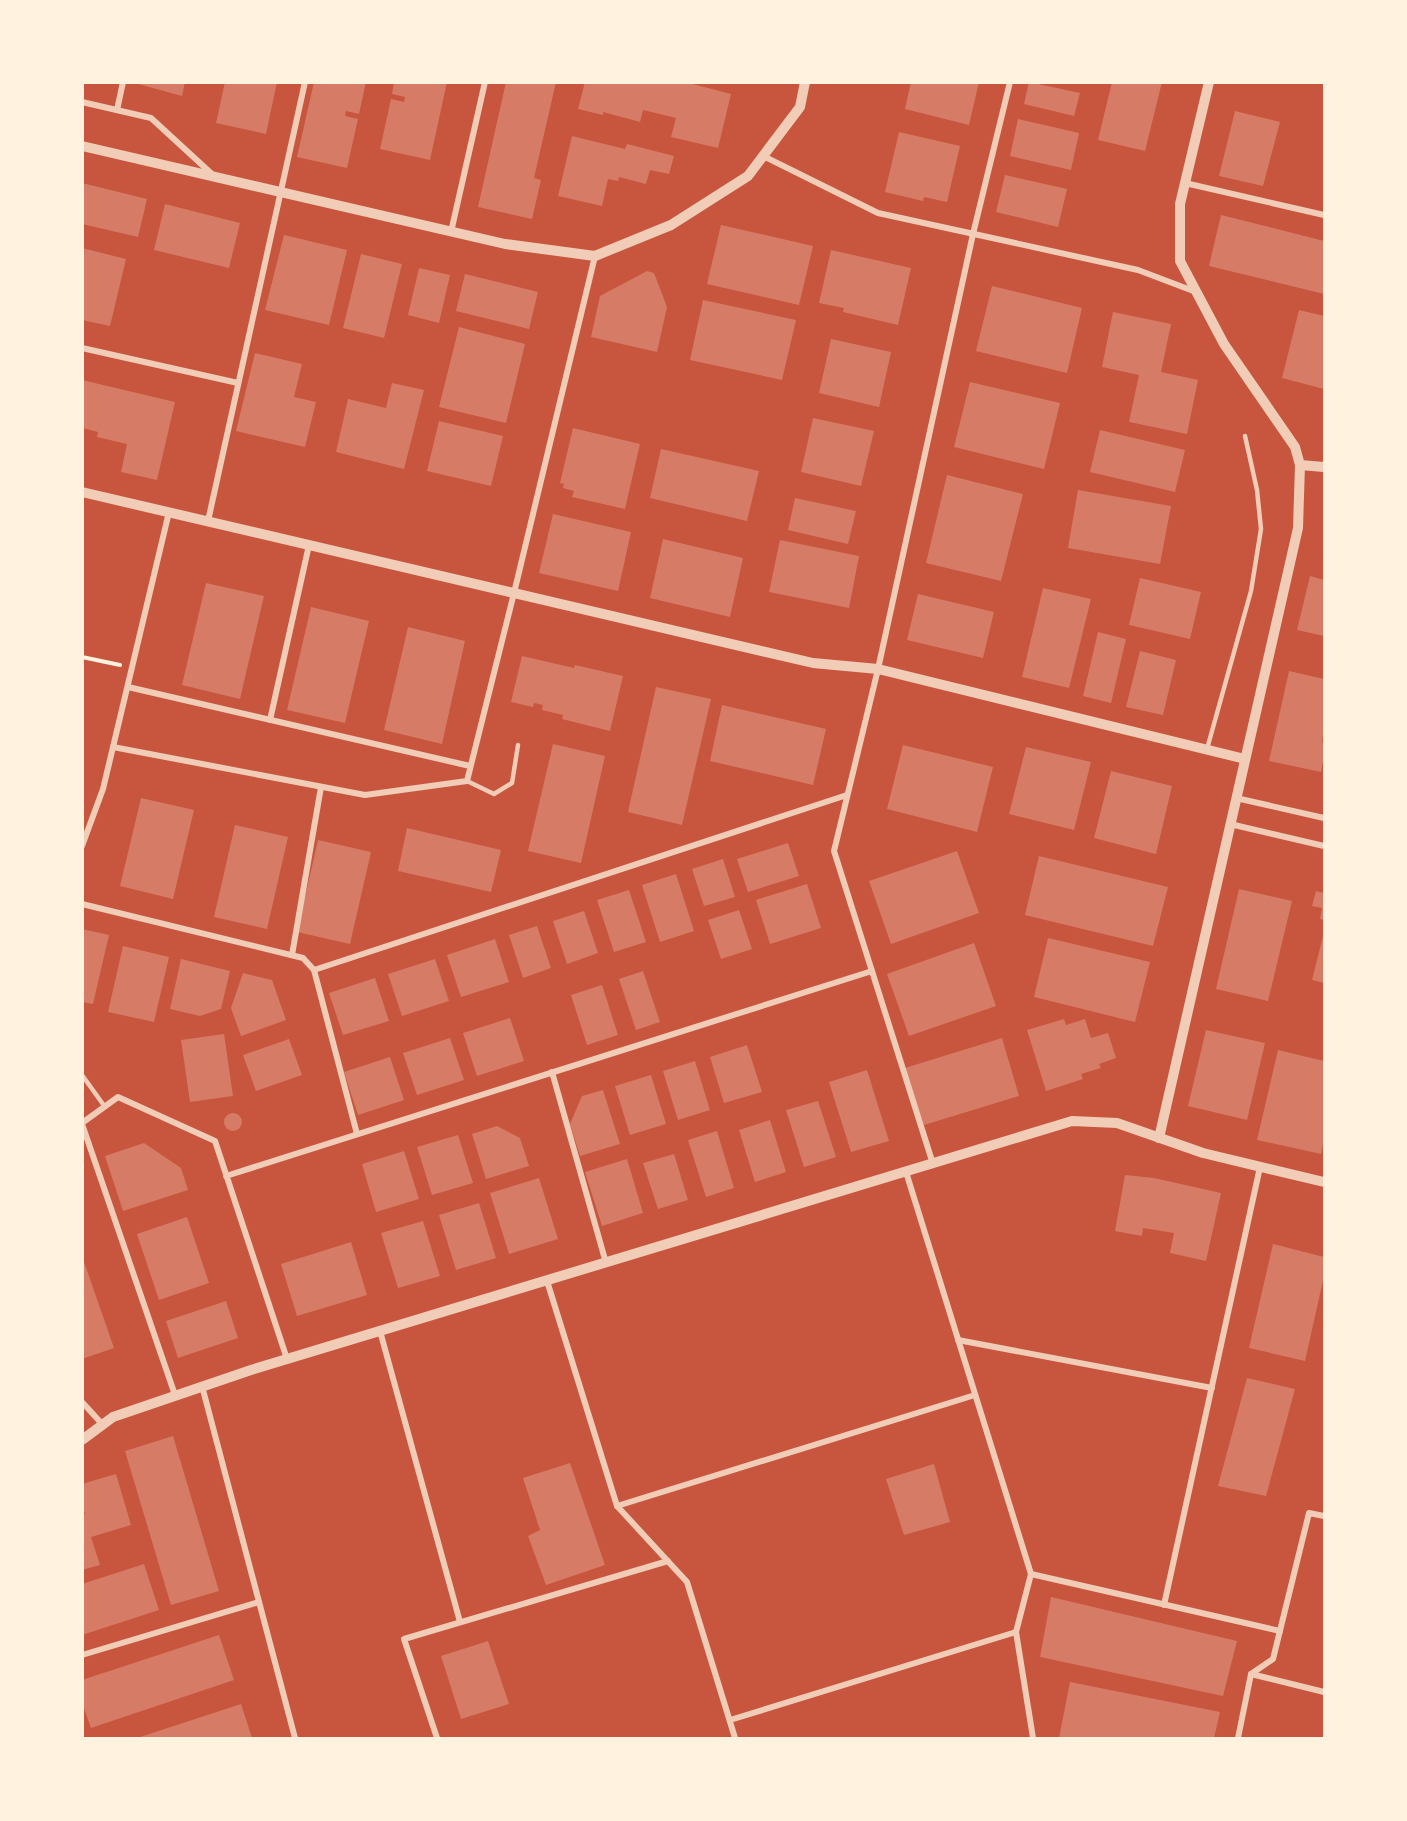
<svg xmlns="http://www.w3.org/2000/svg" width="1407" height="1821" viewBox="0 0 1407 1821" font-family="Cabin,sans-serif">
	<rect width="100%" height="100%" fill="#c8553d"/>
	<g fill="#d67c66">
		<polygon points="131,82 185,82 182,96"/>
		<polygon points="225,82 277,82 266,134 216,123"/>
		<polygon points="314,82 366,82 359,114 346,111 345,116 358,119 347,168 297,157"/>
		<polygon points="394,82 447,82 430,160 380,149 391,99 404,102 405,97 392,94"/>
		<polygon points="506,82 556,82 534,178 541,180 532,219 478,207"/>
		<polygon points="585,82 685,82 731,94 718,148 671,137 676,118 643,110 640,122 603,112 603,115 578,109"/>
		<polygon points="911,82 979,82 969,125 905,109"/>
		<polygon points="1029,82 1080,93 1074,116 1024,104"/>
		<polygon points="1112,82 1162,82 1145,151 1098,140"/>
		<polygon points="1235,111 1280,122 1263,186 1219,176"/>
		<polygon points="1018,119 1079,133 1071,170 1010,156"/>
		<polygon points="899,132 960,146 947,202 924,197 923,201 885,192"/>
		<polygon points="572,136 625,149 627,144 674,156 669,174 650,170 646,184 619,177 618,181 608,179 602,206 558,196"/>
		<polygon points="1005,175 1067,189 1058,227 996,212"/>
		<polygon points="82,183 147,199 138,237 82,224"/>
		<polygon points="165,204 240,223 229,268 154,250"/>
		<polygon points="1221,215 1324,241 1324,294 1209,266"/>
		<polygon points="721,225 813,246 799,305 707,284"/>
		<polygon points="284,235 347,250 329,325 265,310"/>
		<polygon points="82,248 126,259 110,326 82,320"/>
		<polygon points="831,250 911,268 898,325 843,312 844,308 819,303"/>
		<polygon points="361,254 402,264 384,338 343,328"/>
		<polygon points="419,268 450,275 439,323 408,315"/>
		<polygon points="647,271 654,273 667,307 657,352 591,337 600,296"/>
		<polygon points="465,274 538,292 529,329 456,311"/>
		<polygon points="992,286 1082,308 1067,373 976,351"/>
		<polygon points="703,300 796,320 782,380 690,360"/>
		<polygon points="1299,310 1324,316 1324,389 1282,378"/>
		<polygon points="1113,312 1171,324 1161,372 1198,380 1187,434 1129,422 1139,375 1102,367"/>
		<polygon points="459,327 525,344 506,423 439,407"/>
		<polygon points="831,339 891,352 879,407 819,393"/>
		<polygon points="255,353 302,364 294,397 316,402 305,447 236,431"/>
		<polygon points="82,380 175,402 157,480 121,472 127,444 97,437 98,432 82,428"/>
		<polygon points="970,382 1060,403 1044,469 954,447"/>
		<polygon points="392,383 424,390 404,469 336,452 348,399 386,408"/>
		<polygon points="813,418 874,431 861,486 801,472"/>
		<polygon points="439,421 503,436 491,486 427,471"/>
		<polygon points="573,428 640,444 625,509 572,497 574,491 563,488 564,484 560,483"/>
		<polygon points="1100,430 1185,450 1175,492 1090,472"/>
		<polygon points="661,449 759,471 747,521 650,498"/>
		<polygon points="947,475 1023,494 1001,581 926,563"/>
		<polygon points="1078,490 1171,506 1160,564 1068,548"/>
		<polygon points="795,498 856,511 848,544 788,530"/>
		<polygon points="553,514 631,532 618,591 539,573"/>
		<polygon points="663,539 743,558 730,617 650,598"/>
		<polygon points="780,540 859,556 849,608 769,592"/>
		<polygon points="1310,576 1324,580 1324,636 1297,630"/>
		<polygon points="1140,578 1201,592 1190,639 1129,625"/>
		<polygon points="206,583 264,596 240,699 182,685"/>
		<polygon points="1043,588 1091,599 1069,688 1022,677"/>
		<polygon points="918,594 994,612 983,658 907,640"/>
		<polygon points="311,607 369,621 345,723 287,710"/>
		<polygon points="408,627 465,641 442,744 384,730"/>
		<polygon points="1098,632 1126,639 1111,703 1083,696"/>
		<polygon points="1140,651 1176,660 1163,715 1126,707"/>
		<polygon points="522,656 574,668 575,665 623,676 610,731 562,719 563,715 542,710 543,705 534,703 533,707 511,702"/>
		<polygon points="1289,671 1324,679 1324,729 1322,742 1324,743 1324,756 1321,772 1269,761"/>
		<polygon points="656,687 711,699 682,825 628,812"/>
		<polygon points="722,705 826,729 813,785 710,761"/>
		<polygon points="553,744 605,756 581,863 528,851"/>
		<polygon points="903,745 993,767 977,832 887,809"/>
		<polygon points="1026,747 1091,762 1074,830 1009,814"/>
		<polygon points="1111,771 1172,786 1156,854 1094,838"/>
		<polygon points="141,798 194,810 173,899 120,886"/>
		<polygon points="235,825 288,837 267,929 214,917"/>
		<polygon points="407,828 501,850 491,892 398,871"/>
		<polygon points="318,840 371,852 350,944 297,932"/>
		<polygon points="788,843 799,876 748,892 737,859"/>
		<polygon points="957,851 979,913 891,944 869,881"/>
		<polygon points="1039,856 1168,887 1153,946 1025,915"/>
		<polygon points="723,859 735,897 704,906 692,869"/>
		<polygon points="676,874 694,931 660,942 642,885"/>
		<polygon points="807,884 821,928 770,944 756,900"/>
		<polygon points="1239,889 1292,901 1268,1001 1216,989"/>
		<polygon points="629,890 646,942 614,952 597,900"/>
		<polygon points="1316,891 1324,893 1324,920 1320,919 1322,908 1312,906"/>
		<polygon points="739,910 752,949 721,959 708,920"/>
		<polygon points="584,911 598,953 567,964 553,921"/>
		<polygon points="537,926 551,968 523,978 509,935"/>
		<polygon points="82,929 109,935 93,1004 82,1002"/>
		<polygon points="1324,932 1324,983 1312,980"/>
		<polygon points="1048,938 1150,962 1135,1022 1034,997"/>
		<polygon points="495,939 509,982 461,997 447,955"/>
		<polygon points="974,943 996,1006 909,1036 887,974"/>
		<polygon points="123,946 169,957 154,1022 108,1012"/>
		<polygon points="181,959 230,971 221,1009 200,1016 170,1009"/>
		<polygon points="435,959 449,1001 402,1016 388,974"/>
		<polygon points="643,971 660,1022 636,1030 619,979"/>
		<polygon points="243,973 272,980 286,1020 241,1036 231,1008"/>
		<polygon points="375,978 389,1021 343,1035 329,993"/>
		<polygon points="602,985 618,1035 587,1045 571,995"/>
		<polygon points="510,1018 524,1061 477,1076 463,1033"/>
		<polygon points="1064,1019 1066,1025 1085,1019 1091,1038 1108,1033 1116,1058 1099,1064 1101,1068 1081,1074 1083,1079 1046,1091 1027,1030"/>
		<polygon points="1206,1030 1265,1043 1247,1120 1188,1106"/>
		<polygon points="224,1034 233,1096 190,1102 181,1040"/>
		<polygon points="450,1038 464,1080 417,1095 403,1053"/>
		<polygon points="1002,1038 1019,1096 924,1125 905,1068"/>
		<polygon points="289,1039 302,1075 256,1091 243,1055"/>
		<polygon points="747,1045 762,1092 724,1103 710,1057"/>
		<polygon points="1278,1050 1324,1061 1324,1139 1321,1154 1257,1140"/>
		<polygon points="390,1057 404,1100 358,1115 344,1072"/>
		<polygon points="695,1061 710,1110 678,1120 663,1071"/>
		<polygon points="867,1070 889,1141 851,1152 829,1082"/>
		<polygon points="651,1075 666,1124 630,1135 615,1086"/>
		<polygon points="603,1090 620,1144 580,1156 570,1124 582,1096"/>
		<polygon points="818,1101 836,1157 804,1167 786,1110"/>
		<circle cx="233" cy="1122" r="9"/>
		<polygon points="770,1120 786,1172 755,1182 739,1130"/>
		<polygon points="497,1126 520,1138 529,1166 486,1179 472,1134"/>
		<polygon points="717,1131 734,1188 706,1197 688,1140"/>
		<polygon points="458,1135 473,1183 432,1195 417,1147"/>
		<polygon points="144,1143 181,1168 188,1190 123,1211 105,1156"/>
		<polygon points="404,1151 419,1199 376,1212 362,1164"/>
		<polygon points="674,1154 688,1200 658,1209 643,1163"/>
		<polygon points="627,1159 643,1213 602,1226 585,1172"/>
		<polygon points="1125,1175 1154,1178 1221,1193 1206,1261 1170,1253 1174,1233 1143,1228 1142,1236 1115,1231"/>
		<polygon points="539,1178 558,1239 509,1254 490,1193"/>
		<polygon points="479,1203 496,1258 456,1270 439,1215"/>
		<polygon points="187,1217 209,1283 159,1300 137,1234"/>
		<polygon points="423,1221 440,1276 398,1288 381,1233"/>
		<polygon points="351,1242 367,1295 297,1316 281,1264"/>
		<polygon points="1273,1244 1324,1257 1324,1276 1305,1361 1249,1348"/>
		<polygon points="82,1256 114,1348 82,1359"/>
		<polygon points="226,1301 238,1338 178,1358 166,1321"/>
		<polygon points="1247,1378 1295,1389 1266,1496 1218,1486"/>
		<polygon points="173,1436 219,1591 171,1605 125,1451"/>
		<polygon points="570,1463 605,1565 546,1585 528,1536 540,1530 523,1478"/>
		<polygon points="934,1464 950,1522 904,1535 886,1479"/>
		<polygon points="116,1474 131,1525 91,1537 100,1565 82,1570 82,1515 85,1514 82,1507 82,1484"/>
		<polygon points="144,1564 159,1610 82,1635 82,1584"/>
		<polygon points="1051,1597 1237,1641 1223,1696 1040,1657"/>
		<polygon points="219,1635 234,1680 91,1728 82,1703 82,1680"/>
		<polygon points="488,1641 509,1704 461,1719 441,1656"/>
		<polygon points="1070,1682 1220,1712 1214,1738 1059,1738"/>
		<polygon points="241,1704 252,1738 137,1738"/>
	</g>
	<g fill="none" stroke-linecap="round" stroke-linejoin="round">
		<polyline stroke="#fff3e0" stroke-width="4" points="82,657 120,665"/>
		<g stroke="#f1ccb7" stroke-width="4.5">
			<polyline points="1207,749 1251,591 1261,529 1257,490 1245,436"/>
			<polyline points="467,781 494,794 512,783 518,745"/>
			<polyline points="82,1075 105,1107"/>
		</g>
		<g stroke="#f1ccb7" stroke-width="6">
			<polyline points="82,102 151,118 213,175"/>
			<polyline points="117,110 123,82"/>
			<polyline points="763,156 878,213 1138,270 1196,292"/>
			<polyline points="1185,183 1324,215"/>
			<polyline points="451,232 485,82"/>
			<polyline points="82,348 238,383"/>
			<polyline points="208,521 305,82"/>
			<polyline points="128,687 470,766"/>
			<polyline points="270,720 309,545"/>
			<polyline points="113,747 365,795 467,781 514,593 595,256"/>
			<polyline points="1236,798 1324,818"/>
			<polyline points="1230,824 1324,846"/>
			<polyline points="82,846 103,789 169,512"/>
			<polyline points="82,904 303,958 314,970 357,1134"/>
			<polyline points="292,955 321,787"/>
			<polyline points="314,970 847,795"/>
			<polyline points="552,1072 606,1263"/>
			<polyline points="82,1123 118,1097 215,1141 287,1359"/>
			<polyline points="82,1124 175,1395"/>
			<polyline points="933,1164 834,851 878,669 973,234 1010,82"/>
			<polyline points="906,1172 1031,1574 1016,1632 1033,1738"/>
			<polyline points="226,1176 872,971"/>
			<polyline points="547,1281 617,1506 687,1582 735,1738"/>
			<polyline points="380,1331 460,1622"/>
			<polyline points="958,1340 1212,1388"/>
			<polyline points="202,1386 295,1738"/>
			<polyline points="82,1402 103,1425"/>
			<polyline points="617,1506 975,1395"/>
			<polyline points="1031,1574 1280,1631"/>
			<polyline points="1164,1605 1260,1167"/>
			<polyline points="82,1655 259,1602"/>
			<polyline points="1251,1674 1324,1692"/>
			<polyline points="730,1720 1016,1632"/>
			<polyline points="437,1738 404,1639 668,1561"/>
			<polyline points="1238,1738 1251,1674 1273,1659 1309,1513 1324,1516"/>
		</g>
		<g stroke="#f1ccb7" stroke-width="10">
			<polyline points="82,146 505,244 595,256 671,225 748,176 800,107 805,82"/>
			<polyline points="1300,465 1324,467"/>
			<polyline points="82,492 813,663 878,669 1245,759"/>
			<polyline points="1159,1138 1298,528 1300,465 1295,447 1224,344 1180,261 1180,204 1209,82"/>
			<polyline points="82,1440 113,1417 251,1370 1072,1121 1117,1123 1203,1153 1324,1182"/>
		</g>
	</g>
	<rect width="1407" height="1821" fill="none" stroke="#fff3e0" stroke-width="168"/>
</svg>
